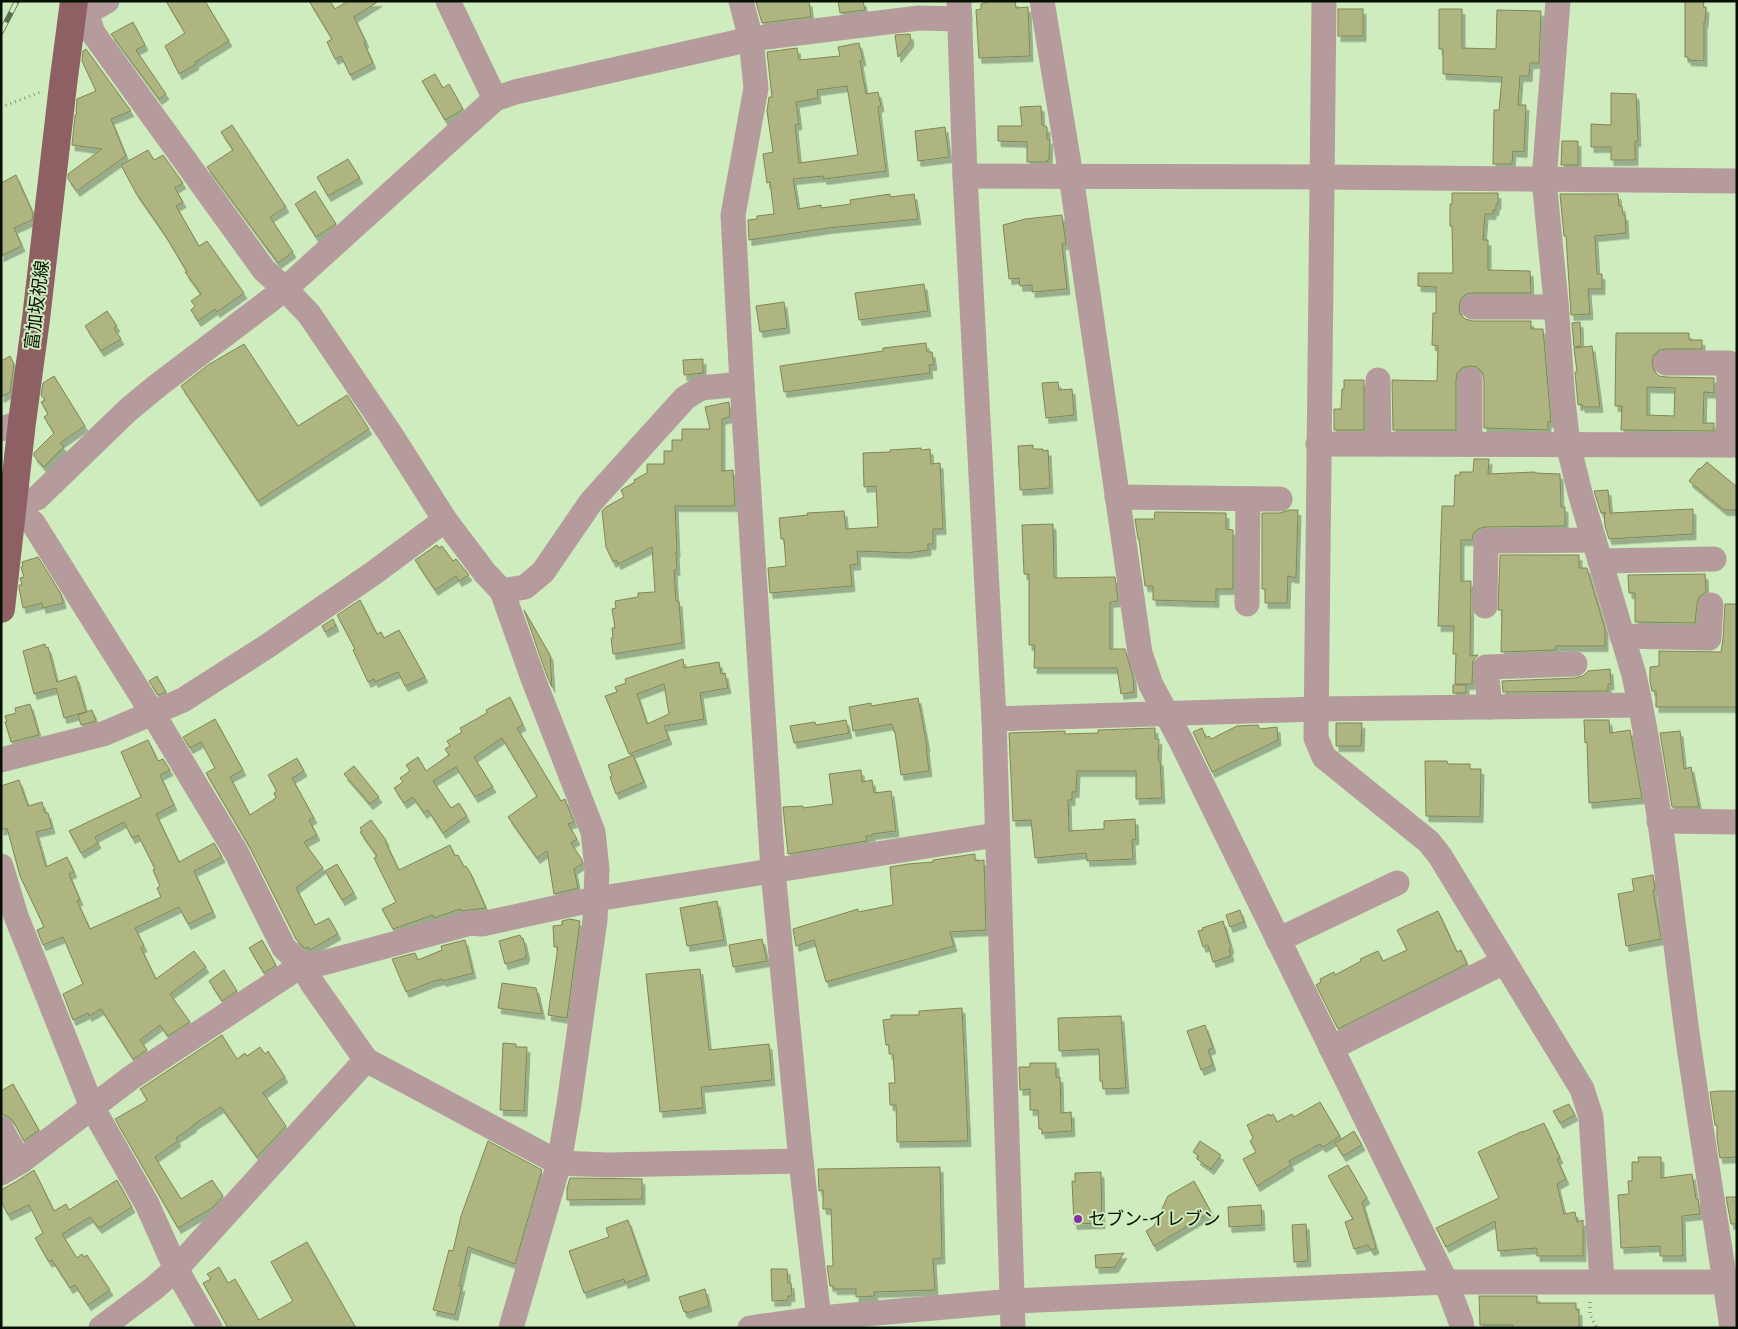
<svg xmlns="http://www.w3.org/2000/svg" width="1738" height="1329" viewBox="0 0 1738 1329" font-family="'PT Sans','Noto Sans JP',sans-serif">
	<defs>
		<filter id="shadow"><feDropShadow dx="3" dy="5.5" stdDeviation="0" flood-color="#0004"/></filter>
	</defs>
	<rect width="100%" height="100%" fill="#ceecbd"/>
	<g fill="#aeb581" stroke="#808654" fill-rule="evenodd" filter="url(#shadow)">
		<polygon points="166,1 205,1 229,41 195,62 196,64 179,74 165,46 185,33"/>
		<polygon points="309,1 330,1 335,9 348,1 379,1 354,17 366,42 364,43 373,63 350,75 341,56 335,59 327,42 332,39"/>
		<polygon points="763,1 809,1 811,17 762,23 756,2"/>
		<polygon points="838,1 863,1 865,10 840,13"/>
		<polygon points="992,1 1015,1 1016,8 1028,7 1030,56 979,58 976,10 981,9 981,4"/>
		<polygon points="1685,1 1702,1 1704,3 1703,7 1706,7 1705,22 1704,22 1704,61 1688,60 1688,57 1685,57"/>
		<rect x="1338" y="9" width="25" height="27"/>
		<polygon points="1439,9 1462,9 1462,48 1496,49 1497,10 1541,11 1539,63 1530,63 1529,76 1520,76 1518,105 1526,105 1524,152 1513,151 1512,164 1493,164 1494,110 1499,110 1502,77 1443,74 1443,49 1439,49"/>
		<polygon points="133,22 145,45 136,50 166,94 159,99 111,34"/>
		<polygon points="910,34 911,41 898,57 895,35"/>
		<path d="M 859,43 L 863,60 L 860,61 L 866,94 L 878,92 L 881,106 L 878,107 L 886,171 L 824,179 L 823,176 L 793,179 L 798,209 L 821,205 L 821,208 L 851,204 L 850,200 L 890,194 L 890,197 L 914,194 L 918,219 L 828,228 L 749,240 L 748,220 L 757,219 L 757,216 L 774,214 L 770,182 L 767,183 L 763,154 L 773,152 L 767,111 L 769,97 L 772,97 L 767,52 L 797,48 L 799,60 L 840,56 L 838,47 ZM 847,86 L 858,155 L 799,163 L 795,125 L 799,124 L 796,102 L 818,98 L 817,90 Z"/>
		<polygon points="86,49 131,111 111,119 126,156 77,191 68,179 68,174 102,149 72,145 75,115 77,114 76,111 77,99 96,91 82,61 83,51"/>
		<polygon points="435,74 443,88 449,84 463,109 445,120 422,81"/>
		<polygon points="1611,93 1636,94 1638,141 1635,141 1635,160 1611,160 1611,147 1591,147 1591,124 1611,125"/>
		<polygon points="1041,106 1042,125 1047,127 1047,139 1050,139 1049,160 1047,160 1047,162 1027,162 1027,142 998,141 998,126 1022,126 1020,107"/>
		<polygon points="232,125 286,207 270,217 293,252 278,263 207,167 233,150 221,132"/>
		<polygon points="945,127 949,157 918,161 915,131"/>
		<polygon points="1562,141 1578,141 1578,165 1561,165"/>
		<polygon points="148,150 154,160 163,155 183,183 175,188 183,202 176,206 199,246 207,241 244,293 217,312 215,309 198,321 191,310 195,306 191,301 201,294 185,272 187,272 165,235 136,193 121,165"/>
		<polygon points="348,159 360,178 328,196 317,177"/>
		<polygon points="16,175 33,213 32,220 14,228 22,246 1,256 1,183"/>
		<polygon points="315,191 336,224 316,237 295,204"/>
		<polygon points="1452,193 1498,193 1498,204 1496,204 1496,210 1493,210 1493,214 1485,214 1483,240 1488,240 1488,270 1530,271 1531,293 1473,293 1466,294 1461,299 1459,307 1460,314 1465,319 1473,321 1531,321 1531,329 1543,329 1551,422 1548,422 1548,430 1484,428 1484,380 1482,372 1477,367 1470,366 1462,368 1457,373 1456,380 1456,430 1393,430 1392,380 1437,381 1438,346 1432,345 1433,313 1436,313 1436,287 1418,286 1418,273 1453,273 1452,226 1450,226 1450,204 1452,204"/>
		<polygon points="1560,194 1618,194 1619,206 1622,206 1623,215 1625,215 1626,233 1595,236 1597,274 1602,274 1602,289 1588,289 1590,314 1571,315 1566,236 1564,236"/>
		<polygon points="1062,215 1066,244 1062,244 1067,289 1032,292 1032,285 1020,286 1019,278 1009,279 1003,225 1025,219"/>
		<polygon points="924,284 928,311 859,320 855,293"/>
		<polygon points="784,302 787,328 760,332 756,306"/>
		<polygon points="107,311 117,326 114,328 121,339 101,351 85,326"/>
		<polygon points="1580,322 1581,346 1574,347 1572,323"/>
		<path d="M 1616,333 L 1689,333 L 1689,340 L 1702,340 L 1702,349 L 1666,349 L 1659,350 L 1653,356 L 1652,363 L 1654,371 L 1659,376 L 1666,377 L 1714,378 L 1714,393 L 1704,392 L 1703,423 L 1714,423 L 1714,431 L 1621,430 L 1622,406 L 1615,406 ZM 1647,387 L 1675,388 L 1674,416 L 1647,415 Z"/>
		<polygon points="926,343 927,352 932,352 934,365 929,365 930,373 784,392 780,366 883,351 883,348"/>
		<polygon points="244,344 298,426 347,395 369,429 258,501 181,386 208,365"/>
		<polygon points="1592,346 1600,407 1582,407 1582,404 1578,405 1575,372 1577,372 1574,348"/>
		<polygon points="10,356 14,364 10,392 1,397 1,361"/>
		<polygon points="703,359 703,373 684,375 683,360"/>
		<polygon points="54,376 85,426 60,443 64,447 44,467 34,456 34,453 54,433 44,417 48,414 41,402 45,400 41,395 43,383"/>
		<polygon points="1344,380 1364,380 1364,430 1334,430 1334,409 1341,409 1342,389 1344,389"/>
		<polygon points="1058,382 1059,390 1072,389 1074,415 1046,418 1042,383"/>
		<polygon points="729,402 730,417 722,419 722,471 733,470 735,506 675,506 677,552 676,552 677,570 674,570 676,601 679,601 682,643 613,654 611,638 613,638 612,628 615,628 612,609 616,608 615,601 638,597 638,593 655,592 652,547 618,564 616,560 613,562 606,547 602,511 606,507 624,497 621,490 635,482 634,480 647,473 647,464 664,464 664,451 672,451 672,440 682,440 682,429 710,429 705,407"/>
		<polygon points="1033,445 1033,449 1043,449 1043,451 1048,450 1050,488 1020,490 1018,446"/>
		<polygon points="921,448 921,450 930,449 931,464 940,463 943,529 933,529 933,544 928,544 928,550 907,553 857,551 858,564 850,565 852,586 770,593 768,568 786,566 784,539 781,539 779,518 808,515 807,513 844,511 846,529 878,527 876,486 864,487 863,453 890,452 890,450"/>
		<polygon points="1474,459 1489,459 1488,474 1535,472 1535,473 1560,474 1561,507 1565,507 1565,526 1485,527 1478,529 1473,534 1472,540 1461,540 1461,581 1471,581 1470,656 1478,655 1473,661 1472,684 1455,684 1456,654 1453,654 1454,626 1438,626 1442,506 1454,506 1455,475 1460,475 1460,472 1473,472"/>
		<polygon points="1707,462 1737,487 1737,510 1724,510 1689,481 1699,468 1700,469"/>
		<polygon points="1608,490 1610,513 1693,509 1693,534 1609,539 1605,526 1604,513 1606,513 1601,513 1594,491"/>
		<polygon points="1289,510 1298,510 1296,578 1288,576 1287,603 1265,603 1265,589 1262,589 1262,513 1280,513"/>
		<polygon points="1155,512 1226,513 1226,529 1233,530 1233,589 1216,589 1216,602 1153,600 1153,586 1145,586 1139,539 1138,539 1135,519 1154,519"/>
		<polygon points="1053,524 1054,578 1115,577 1118,601 1110,602 1110,649 1125,649 1133,677 1134,692 1121,694 1117,668 1034,668 1035,645 1029,645 1029,574 1024,574 1022,525"/>
		<polygon points="437,545 439,548 442,546 453,561 456,559 469,575 459,581 456,576 435,590 415,560"/>
		<polygon points="1500,555 1579,555 1579,568 1587,568 1605,629 1605,646 1556,646 1555,650 1501,652 1502,610 1498,610"/>
		<polygon points="38,557 61,594 63,603 43,608 42,603 23,608 19,588 19,585 22,585 20,578 24,577 21,567 23,566 22,562"/>
		<polygon points="1705,574 1706,592 1699,597 1697,604 1695,623 1635,622 1635,593 1629,593 1628,575"/>
		<polygon points="360,600 377,634 381,632 384,638 399,630 425,677 405,686 398,672 375,682 374,679 368,682 353,650 355,649 337,615"/>
		<polygon points="1725,604 1737,604 1737,707 1656,707 1656,691 1652,691 1650,682 1650,667 1659,666 1659,651 1721,652 1723,639"/>
		<polygon points="524,610 550,655 552,687 547,676"/>
		<polygon points="333,619 336,626 325,632 322,626"/>
		<polygon points="45,644 46,648 48,647 57,682 76,676 86,712 64,718 56,688 34,694 23,651"/>
		<path d="M 683,659 L 684,668 L 719,662 L 721,674 L 725,673 L 728,688 L 700,693 L 704,719 L 664,726 L 669,739 L 629,754 L 605,696 L 617,692 L 615,687 L 626,683 L 625,679 ZM 664,684 L 669,714 L 647,724 L 637,694 Z"/>
		<polygon points="1610,669 1611,684 1608,684 1608,691 1503,692 1502,681 1575,678 1583,676 1588,671"/>
		<polygon points="157,676 166,692 158,695 149,681"/>
		<rect x="1453" y="685" width="13" height="8"/>
		<polygon points="510,697 523,725 517,728 561,801 565,799 574,822 568,824 577,839 571,843 582,860 582,864 574,869 578,888 554,894 547,851 537,858 508,817 537,796 502,738 474,757 493,787 475,797 456,767 433,781 451,808 459,803 467,816 443,833 428,810 424,813 413,797 404,803 394,788 403,782 400,778 410,771 406,765 418,757 426,771 449,755 445,749 450,746 447,741 462,732 460,728 487,713 486,710"/>
		<polygon points="918,698 927,746 926,747 929,771 901,775 895,732 894,732 892,724 853,731 849,707 871,703 871,706"/>
		<polygon points="30,704 39,735 11,742 5,722 7,722 5,716 16,713 15,708"/>
		<polygon points="92,710 96,721 81,725 78,715"/>
		<polygon points="215,719 243,770 230,777 250,815 276,798 274,793 276,792 276,790 268,775 297,758 304,771 292,778 314,818 309,820 317,835 304,842 323,868 296,888 315,925 329,918 338,934 310,950 308,947 305,949 296,939 249,846 206,773 215,768 201,742 190,748 183,737"/>
		<polygon points="846,720 849,733 794,743 790,726 815,722 816,725"/>
		<polygon points="1584,720 1609,720 1610,733 1630,730 1642,798 1589,803 1587,742 1585,743"/>
		<polygon points="1336,723 1362,723 1361,746 1336,746"/>
		<polygon points="1258,725 1260,729 1277,727 1278,740 1212,772 1193,732 1202,728 1206,738 1209,736 1211,739 1237,726"/>
		<polygon points="1155,728 1155,739 1159,739 1158,760 1160,760 1162,798 1136,799 1136,771 1077,771 1076,792 1072,792 1072,800 1068,800 1069,831 1104,829 1104,821 1135,819 1136,839 1132,840 1133,859 1087,861 1086,853 1035,858 1031,820 1013,821 1009,733 1065,731 1065,734 1098,733 1098,730"/>
		<polygon points="1680,731 1684,769 1691,767 1699,807 1672,807 1660,733"/>
		<polygon points="148,740 158,761 163,759 170,770 160,775 174,805 156,814 179,862 214,843 222,857 194,871 213,912 188,924 179,907 135,928 144,946 141,948 156,979 194,951 206,967 170,994 190,1022 168,1036 160,1025 140,1040 147,1050 133,1059 101,1009 89,1016 88,1013 73,1020 63,994 83,984 63,937 43,945 37,930 44,927 20,876 7,828 1,830 1,786 19,780 28,806 42,802 45,813 48,813 52,828 36,832 46,867 67,857 74,872 69,874 80,900 77,901 90,929 161,897 157,888 160,886 153,870 155,869 138,835 132,838 124,822 95,837 98,843 81,853 69,831 141,797 121,752"/>
		<polygon points="633,755 644,782 616,794 610,777 612,776 608,765"/>
		<polygon points="1425,761 1447,761 1448,764 1470,764 1470,769 1481,769 1480,817 1426,816"/>
		<polygon points="354,766 379,797 370,804 344,774"/>
		<polygon points="861,770 862,782 872,780 874,793 891,791 896,831 872,834 872,836 866,836 867,841 788,854 783,807 803,806 803,808 833,804 829,774"/>
		<polygon points="371,820 386,840 386,843 399,870 450,845 455,856 458,855 464,867 466,866 470,872 486,908 461,911 460,909 434,918 433,915 393,929 382,909 396,902 374,858 377,856 360,832 362,831 360,828"/>
		<polygon points="975,854 975,861 984,860 986,930 950,932 954,946 826,982 814,940 796,946 793,929 858,909 858,912 893,905 890,867 908,864 933,862 933,860"/>
		<polygon points="337,864 354,893 342,900 325,871"/>
		<polygon points="1653,875 1655,890 1653,890 1661,939 1626,946 1618,894 1634,891 1632,879"/>
		<polygon points="717,901 724,940 687,946 680,908"/>
		<polygon points="1240,910 1244,922 1230,927 1226,915"/>
		<polygon points="1438,911 1457,952 1461,950 1467,964 1338,1029 1316,985 1321,982 1320,979 1334,972 1335,975 1361,961 1360,959 1378,951 1383,961 1407,950 1397,930"/>
		<polygon points="570,919 580,921 567,1018 548,1015 558,947 554,947 553,926 562,925 562,921"/>
		<polygon points="1223,921 1231,948 1229,949 1231,956 1213,962 1208,945 1203,947 1198,931 1203,930 1202,928"/>
		<polygon points="520,935 521,938 523,938 527,955 525,956 526,958 505,964 499,941"/>
		<polygon points="762,939 767,961 733,967 729,945"/>
		<polygon points="262,940 276,965 264,973 249,948"/>
		<polygon points="465,940 473,973 443,981 442,979 431,982 406,992 392,959 415,953 418,960 442,950 441,946"/>
		<polygon points="700,969 709,1050 769,1044 772,1080 701,1087 703,1108 660,1112 646,974"/>
		<polygon points="224,970 237,991 222,1001 209,981"/>
		<polygon points="502,983 536,988 542,1014 498,1008"/>
		<polygon points="962,1008 968,1141 897,1142 896,1105 890,1105 889,1083 895,1083 893,1054 889,1054 889,1045 886,1045 883,1020 891,1019 891,1015 919,1015 919,1011"/>
		<polygon points="1121,1016 1126,1088 1103,1089 1102,1081 1100,1081 1099,1049 1059,1051 1058,1018"/>
		<polygon points="1205,1025 1213,1048 1208,1050 1213,1065 1201,1070 1187,1031"/>
		<polygon points="222,1035 237,1059 245,1053 247,1056 260,1047 265,1054 268,1051 285,1077 263,1093 286,1126 257,1157 221,1107 193,1125 194,1126 176,1138 178,1141 155,1157 181,1199 212,1180 223,1196 212,1208 178,1228 115,1119 145,1102 147,1099 140,1089"/>
		<polygon points="503,1043 516,1044 516,1047 527,1047 524,1111 500,1110"/>
		<polygon points="1030,1063 1056,1063 1056,1077 1060,1077 1061,1113 1071,1112 1072,1131 1042,1133 1042,1129 1039,1129 1038,1110 1030,1110 1030,1089 1020,1090 1019,1067 1030,1067"/>
		<polygon points="13,1084 39,1130 24,1141 13,1121 9,1117 1,1114 1,1091"/>
		<polygon points="1719,1091 1737,1091 1737,1157 1720,1158 1717,1139 1717,1125 1715,1125 1710,1092"/>
		<polygon points="1320,1102 1340,1136 1323,1147 1320,1144 1289,1161 1291,1165 1257,1186 1243,1159 1256,1152 1250,1141 1253,1138 1247,1125 1269,1114 1270,1116 1273,1114 1277,1122 1292,1114 1294,1117"/>
		<polygon points="1569,1104 1575,1115 1560,1123 1553,1111"/>
		<polygon points="1544,1123 1560,1158 1557,1159 1566,1179 1557,1184 1564,1214 1575,1212 1577,1222 1583,1220 1583,1256 1537,1256 1537,1248 1498,1251 1495,1221 1446,1247 1436,1228 1499,1198 1478,1152 1523,1131 1523,1132"/>
		<polygon points="1354,1131 1362,1145 1343,1156 1335,1143"/>
		<polygon points="488,1141 542,1170 515,1264 468,1247 459,1286 462,1286 455,1315 433,1310 449,1250 453,1251 461,1216"/>
		<polygon points="1200,1141 1221,1155 1211,1169 1197,1159 1199,1156 1193,1152"/>
		<polygon points="1638,1157 1661,1157 1661,1178 1692,1174 1696,1199 1698,1199 1700,1214 1682,1216 1683,1256 1660,1256 1660,1246 1621,1248 1618,1195 1629,1194 1628,1181 1632,1181 1632,1162 1639,1162"/>
		<polygon points="1348,1165 1367,1198 1362,1202 1376,1248 1371,1250 1368,1245 1354,1249 1345,1222 1353,1219 1328,1176"/>
		<polygon points="940,1167 942,1258 933,1259 935,1290 874,1292 875,1296 856,1297 856,1289 834,1289 834,1286 830,1286 827,1266 833,1266 831,1209 823,1209 823,1190 819,1191 818,1169"/>
		<polygon points="34,1170 54,1211 66,1204 69,1210 117,1180 132,1207 99,1228 90,1217 62,1234 77,1258 82,1254 84,1257 87,1255 110,1290 88,1305 75,1285 70,1288 52,1260 49,1262 35,1238 43,1233 29,1205 8,1215 1,1201 1,1190 17,1181"/>
		<polygon points="1101,1172 1102,1223 1074,1224 1072,1181 1075,1182 1075,1173"/>
		<polygon points="570,1178 642,1179 642,1199 567,1200 567,1188"/>
		<polygon points="1194,1181 1211,1212 1154,1246 1146,1231 1154,1226 1168,1196"/>
		<polygon points="1726,1197 1737,1197 1737,1224 1731,1224"/>
		<polygon points="1261,1205 1262,1225 1229,1227 1228,1207"/>
		<polygon points="628,1220 647,1275 625,1283 624,1279 584,1293 569,1251 609,1237 606,1228"/>
		<polygon points="1306,1224 1308,1261 1294,1262 1292,1225"/>
		<polygon points="307,1242 356,1328 228,1328 203,1283 211,1279 207,1274 219,1267 228,1283 235,1279 259,1320 293,1301 271,1262"/>
		<polygon points="1124,1253 1115,1267 1096,1268 1095,1255"/>
		<polygon points="771,1269 787,1269 788,1283 791,1283 792,1296 788,1296 788,1300 772,1301"/>
		<polygon points="705,1289 709,1306 686,1313 686,1311 684,1312 679,1297"/>
		<polygon points="1479,1296 1537,1296 1537,1303 1576,1303 1576,1310 1579,1310 1579,1328 1513,1328 1513,1325 1480,1325"/>
	</g>
	<g fill="none" stroke-linecap="round" stroke-linejoin="round">
		<g stroke="#7f9573" stroke-width="3" stroke-dasharray="1 4" stroke-linecap="butt">
			<polyline points="1,107 41,92"/>
			<polyline points="1590,1302 1590,1315 1597,1328"/>
		</g>
		<g stroke="#b69b9c" stroke-width="25">
			<polyline points="74,1 86,13 93,33 264,270 285,289 309,314 391,435 445,520 485,573 502,591 534,681 593,832 597,869 595,920 569,1104 559,1163 511,1328"/>
			<polyline points="448,1 495,99"/>
			<polyline points="741,1 751,39 756,88 733,215 742,384 773,871 801,1161 820,1328"/>
			<polyline points="959,1 965,176 994,719 1013,1328"/>
			<polyline points="1042,1 1071,176 1140,653 1151,685 1181,741 1446,1282 1461,1322 1462,1328"/>
			<polyline points="1324,1 1316,738 1324,757 1429,842 1440,856 1582,1089 1591,1117 1602,1281"/>
			<path d="M 1558,1 L 1544,180 L 1556,302 L 1563,401 L 1568,444 L 1580,493 L 1634,675 C 1659,790 1671,909 1686,1025 C 1700,1127 1717,1227 1732,1328"/>
			<polyline points="86,13 107,1"/>
			<polyline points="965,176 1322,177 1737,181"/>
			<polyline points="1473,307 1556,307"/>
			<polyline points="1666,363 1729,363 1728,445"/>
			<polyline points="1378,380 1379,444"/>
			<polyline points="1,429 22,422"/>
			<polyline points="1318,444 1737,445"/>
			<polyline points="1470,444 1470,380"/>
			<polyline points="1117,497 1280,499"/>
			<polyline points="13,506 33,523 153,714 236,852 284,948 302,965 312,983 366,1060 559,1163 608,1165 801,1161"/>
			<polyline points="13,506 37,498 128,410 157,386 285,289 495,99 515,92 751,39 919,18 960,19"/>
			<polyline points="1600,561 1714,559"/>
			<polyline points="502,591 525,587 543,572 591,502 685,398 701,388 742,384"/>
			<polyline points="1247,604 1248,499"/>
			<polyline points="1485,606 1486,541 1594,540"/>
			<polyline points="1622,636 1709,638 1711,605"/>
			<polyline points="1490,707 1486,667 1575,664"/>
			<polyline points="994,719 1316,709 1640,705"/>
			<polyline points="1,760 103,734 183,700 266,647 375,572 445,520"/>
			<polyline points="1659,821 1737,822"/>
			<polyline points="1,866 16,916 92,1107 147,1204 176,1269 210,1328"/>
			<polyline points="1278,940 1397,883"/>
			<polyline points="1331,1048 1504,962"/>
			<polyline points="1,1129 20,1162"/>
			<polyline points="1,1173 20,1162 132,1077 302,965 323,963 471,923 482,924 596,899 996,835"/>
			<polyline points="101,1328 153,1289 176,1269 366,1060"/>
			<polyline points="750,1328 820,1318 1013,1301 1446,1282 1737,1282"/>
		</g>
		<polyline stroke="#8e6063" stroke-width="28" points="1,609 22,422 36,319 63,85 74,1"/>
		<defs>
			<polyline id="rail" points="1,32 17,1"/>
		</defs>
		<use href="#rail" stroke="#5d7053" stroke-width="5.5"/>
		<use href="#rail" stroke="#ceecbd" stroke-width="4" stroke-dasharray="11" stroke-linecap="butt"/>
	</g>
	<circle fill="#8333a3" stroke="#ceecbd" stroke-width="2" cx="1078" cy="1219" r="5"/>
	<g text-anchor="middle" stroke-width="4" stroke-linejoin="round" paint-order="stroke">
		<g font-size="18" fill="#071103" stroke="#ceecbd">
			<text transform="translate(37 305) rotate(-83)" y="6">富加坂祝線</text>
		</g>
		<g font-size="18" fill="#071103" stroke="#ceecbd" text-anchor="start">
			<text x="1088" y="1225">セブン-イレブン</text>
		</g>
	</g>
	<rect width="1738" height="1329" fill="none" stroke="#071103" stroke-width="5"/>
</svg>
